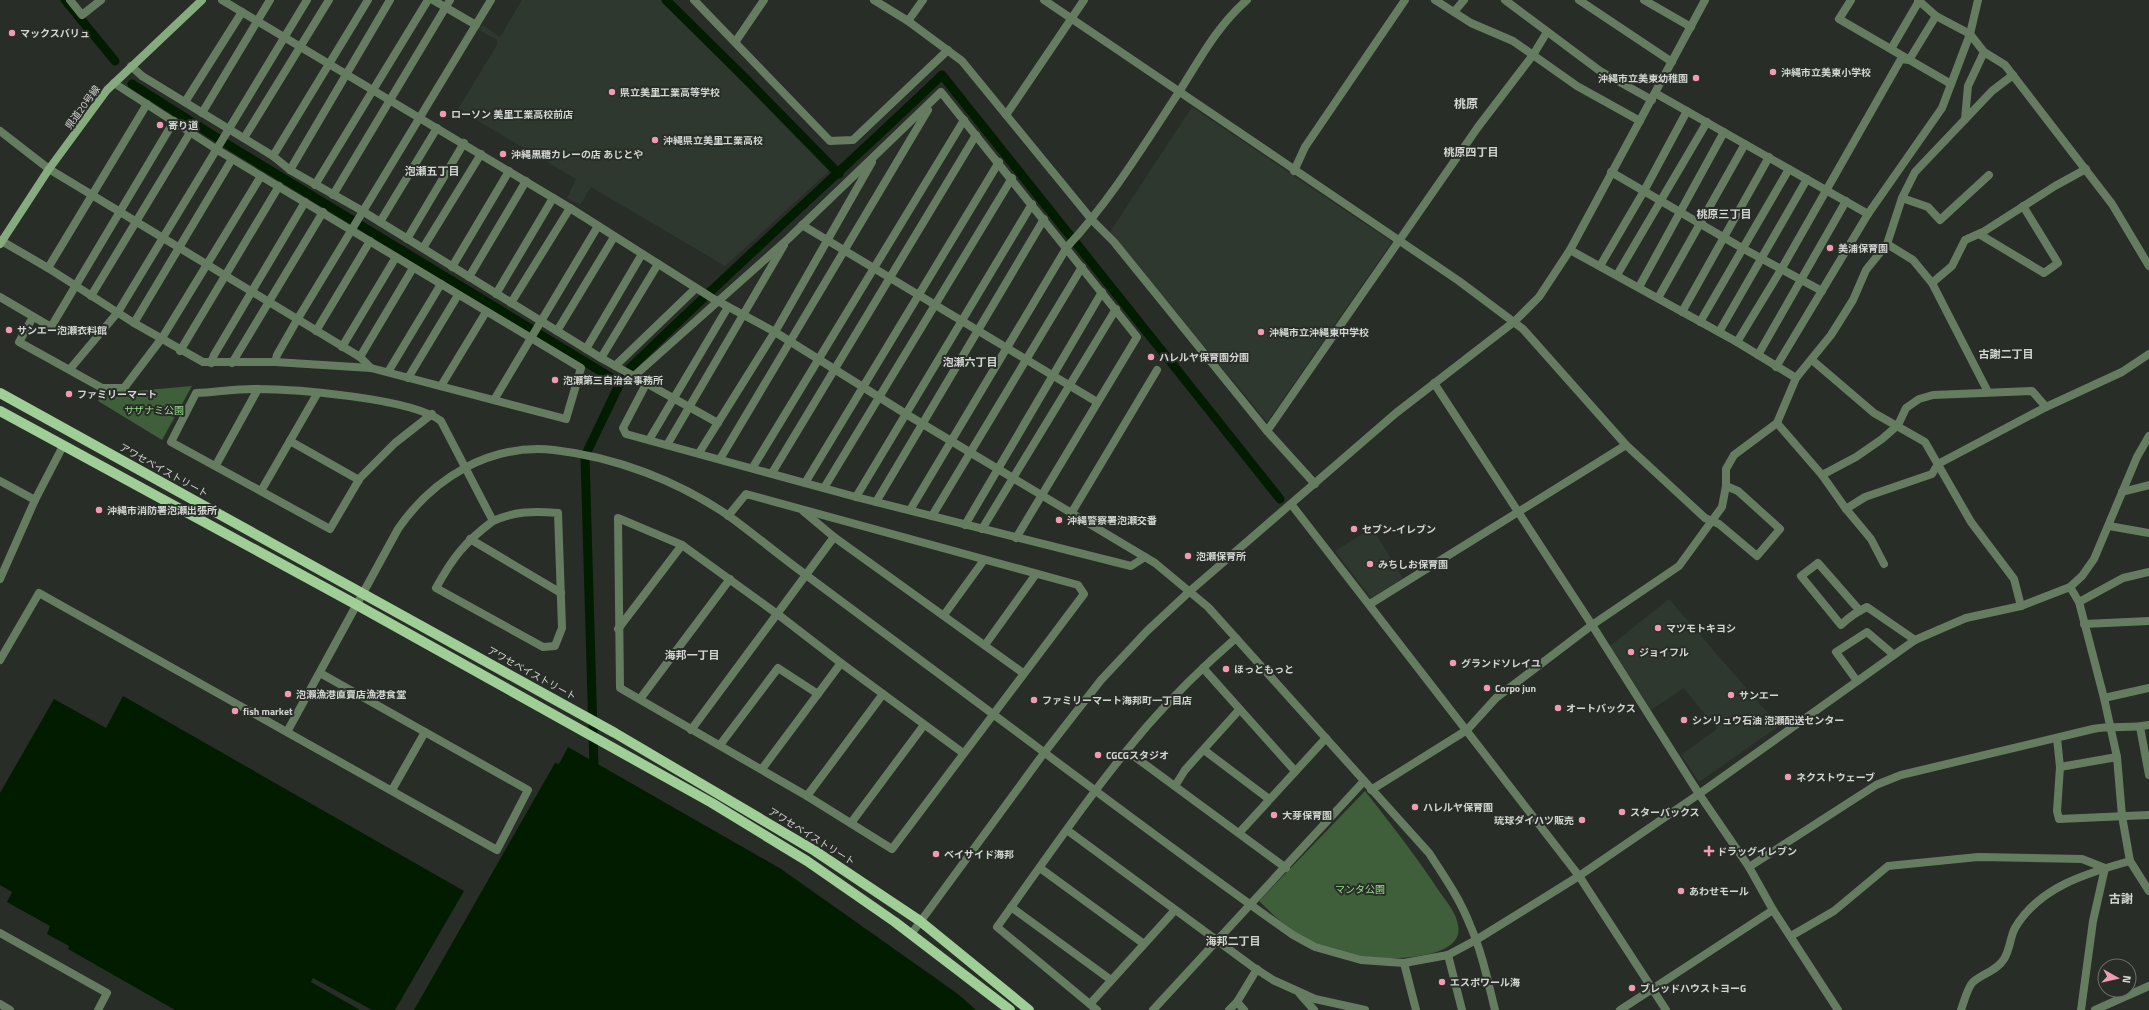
<svg xmlns="http://www.w3.org/2000/svg" width="2149" height="1010" viewBox="0 0 2149 1010" font-family="'Titillium Web','Noto Sans JP',sans-serif">
	<rect width="100%" height="100%" fill="#282d27"/>
	<g fill="#2f382e">
		<polygon points="522,0 662,0 829,171 725,266 591,187 580,205 567,198 576,179 458,109 497,45 497,40 479,30 483,25 500,37"/>
		<polygon points="1192,107 1392,242 1267,422 1110,232"/>
		<polygon points="1372,528 1403,578 1371,598 1335,551"/>
		<polygon points="1669,599 1779,726 1699,782 1681,755 1717,729 1684,688 1651,710 1610,646"/>
	</g>
	<g fill="#3f5e3a">
		<polygon points="192,386 162,440 98,401 102,394"/>
		<path d="M 1365,791 C 1391,824 1416,856 1439,891 C 1446,901 1456,912 1458,925 C 1466,961 1385,960 1364,957 C 1349,955 1328,949 1314,943 C 1293,933 1276,918 1259,901 Z"/>
	</g>
	<g fill="#021c00">
		<polygon points="123,696 464,891 395,1010 372,1010 313,978 311,982 360,1010 175,1010 68,949 69,946 47,934 50,926 7,902 12,892 0,885 0,793 54,699 106,728"/>
		<polygon points="568,747 781,869 958,994 976,1010 414,1010 555,763 559,764"/>
	</g>
	<g fill="none" stroke-linecap="round" stroke-linejoin="round">
		<g stroke="#021c00" stroke-width="9">
			<polyline points="65,0 115,61"/>
			<polyline points="666,0 744,77 839,174"/>
			<polyline points="132,84 222,141 620,383"/>
			<path d="M 594,767 L 585,456 L 620,383 L 626,372 C 730,271 837,175 942,75 L 1280,499"/>
		</g>
		<g stroke="#657c61" stroke-width="8">
			<polyline points="70,0 82,15 101,0"/>
			<polyline points="433,0 476,25"/>
			<polyline points="694,0 830,141 853,140 948,50"/>
			<polyline points="874,0 908,21 962,61 1092,220 1114,242 1267,431 1315,484"/>
			<polyline points="1044,0 1459,281 1523,329 1626,445 1705,518 1719,524 1757,556 1780,529 1738,491 1726,486"/>
			<polyline points="1435,0 1471,23 1513,41 1577,86 1640,121"/>
			<polyline points="1505,0 1600,71 1652,100"/>
			<polyline points="1579,0 1672,62"/>
			<polyline points="1644,0 1691,27"/>
			<polyline points="1851,0 1839,19 1951,84"/>
			<polyline points="1454,12 1464,0"/>
			<polyline points="908,21 923,0"/>
			<polyline points="736,41 764,0"/>
			<polyline points="1891,49 1919,1"/>
			<polyline points="131,66 142,76 273,156 290,170 359,209 601,358 718,423"/>
			<polyline points="1655,93 1868,214"/>
			<polyline points="185,102 242,12"/>
			<polyline points="202,113 270,0"/>
			<polyline points="1006,115 1084,0"/>
			<polyline points="1965,119 1968,86 1984,52"/>
			<polyline points="0,131 49,169 360,357 371,368"/>
			<polyline points="244,138 329,0"/>
			<polyline points="273,156 368,0"/>
			<polyline points="290,170 390,0"/>
			<polyline points="1294,171 1305,147 1405,0"/>
			<polyline points="1611,172 1742,248 1822,291"/>
			<polyline points="315,185 428,0"/>
			<polyline points="333,195 450,0"/>
			<polyline points="1902,198 1928,207 1940,220 1989,175"/>
			<polyline points="380,222 437,128"/>
			<polyline points="802,225 1097,402"/>
			<polyline points="1979,234 2044,273 2058,263 2023,206"/>
			<polyline points="407,239 464,143"/>
			<polyline points="0,240 48,268 134,323 203,362 275,362 371,368 566,419 581,368 216,149 114,83"/>
			<polyline points="1887,244 1913,260 1932,283 1988,392"/>
			<polyline points="423,248 481,154"/>
			<polyline points="1570,250 1737,342 1796,378"/>
			<polyline points="1600,266 1644,191 1687,111"/>
			<polyline points="452,267 509,171"/>
			<polyline points="48,268 147,104"/>
			<polyline points="1617,275 1707,122"/>
			<polyline points="469,277 526,181"/>
			<polyline points="1932,283 1952,266 1965,240 1983,232 2055,186 2086,169"/>
			<polyline points="1639,287 1724,132"/>
			<polyline points="496,294 553,198"/>
			<polyline points="91,296 191,131"/>
			<polyline points="0,297 51,327 174,121"/>
			<polyline points="1658,298 1745,144"/>
			<polyline points="511,303 570,208"/>
			<polyline points="1682,312 1769,157"/>
			<polyline points="33,317 19,342 102,388 124,388 162,338 261,176"/>
			<polyline points="1700,322 1789,169"/>
			<polyline points="134,323 232,159"/>
			<polyline points="316,331 370,241"/>
			<polyline points="557,331 614,237"/>
			<polyline points="1719,332 1807,179"/>
			<polyline points="1737,342 1782,268 1901,59 1909,60 1936,16"/>
			<polyline points="342,347 396,257"/>
			<polyline points="586,349 642,254"/>
			<polyline points="180,351 279,186"/>
			<polyline points="1758,355 1846,201"/>
			<polyline points="360,357 413,268"/>
			<polyline points="601,358 658,264"/>
			<polyline points="1812,360 1874,413 1925,442 1971,522 2014,579 2021,606"/>
			<polyline points="275,362 277,355 297,320 491,0"/>
			<polyline points="211,363 214,355 305,202"/>
			<polyline points="232,363 323,212"/>
			<polyline points="615,366 696,288"/>
			<polyline points="1776,367 1868,214 1942,108 1970,34 1978,0"/>
			<polyline points="70,369 118,312 307,0"/>
			<polyline points="388,372 441,284"/>
			<polyline points="633,377 788,239 941,92 1137,337 1016,538"/>
			<polyline points="408,378 458,295"/>
			<polyline points="1434,383 1592,625 1699,794 1749,867 1773,910 1838,1010"/>
			<polyline points="646,384 623,428 626,434 856,497 1131,566 1145,557"/>
			<polyline points="441,386 486,312"/>
			<polyline points="494,400 598,226"/>
			<path d="M 432,414 L 395,443 L 360,478 L 330,529 L 171,442 L 196,393 C 215,392 235,389 254,389 C 295,389 411,398 441,421 L 493,521 C 515,511 534,511 558,513 L 562,628 L 555,646 L 543,647 L 436,588 C 453,557 465,542 493,521"/>
			<polyline points="1777,423 1822,475 1846,509 1871,539 1884,564"/>
			<polyline points="1267,431 1478,127 1533,55 1547,32"/>
			<polyline points="649,440 728,307"/>
			<polyline points="290,441 359,480"/>
			<polyline points="667,445 784,245"/>
			<polyline points="699,453 779,325 872,162"/>
			<polyline points="720,459 928,110"/>
			<polyline points="216,465 258,389"/>
			<polyline points="753,467 964,120"/>
			<polyline points="772,473 976,135"/>
			<polyline points="1822,475 1856,457 1882,439 1898,425 1906,408 1919,399 1933,395 2032,391 2046,407"/>
			<polyline points="0,481 35,500"/>
			<polyline points="805,483 999,162"/>
			<polyline points="824,488 1012,178"/>
			<polyline points="261,491 317,394"/>
			<polyline points="2122,492 2149,485"/>
			<polyline points="856,497 1032,204"/>
			<polyline points="876,502 1044,219"/>
			<polyline points="1291,504 1579,876"/>
			<polyline points="1846,509 1865,497 1932,474 1938,464 2046,407 2122,372 2149,354"/>
			<path d="M 910,510 L 1067,247 C 1110,201 1144,145 1179,92 C 1200,59 1217,26 1247,0"/>
			<polyline points="803,511 834,537 1023,673"/>
			<polyline points="1072,512 1157,370"/>
			<polyline points="728,516 746,494 1078,585 1084,594 892,849 807,796 620,688 618,518 682,545 780,616 841,663 963,753"/>
			<polyline points="932,516 1082,267"/>
			<polyline points="965,525 1102,292"/>
			<polyline points="2109,526 2149,533"/>
			<polyline points="982,529 1116,309"/>
			<polyline points="470,539 561,593"/>
			<polyline points="0,579 35,500 63,446"/>
			<polyline points="2079,602 2123,578 2149,572"/>
			<polyline points="1370,604 1626,445"/>
			<path d="M 1860,611 L 1818,563 L 1801,576 L 1841,625 C 1849,617 1856,612 1867,607 L 1915,640"/>
			<polyline points="944,615 984,560"/>
			<polyline points="2084,624 2149,621"/>
			<polyline points="618,629 682,545"/>
			<polyline points="985,645 1036,574"/>
			<polyline points="0,660 39,593 497,850 528,790 320,673"/>
			<polyline points="1203,668 1295,771"/>
			<polyline points="1857,681 1836,652 1867,632 1894,655"/>
			<polyline points="2104,698 2149,688"/>
			<polyline points="640,699 730,579"/>
			<polyline points="2140,727 2149,775"/>
			<polyline points="691,730 834,537"/>
			<polyline points="2057,738 2060,767 2057,811 2059,819 2149,815"/>
			<polyline points="720,745 778,668 818,694"/>
			<polyline points="1204,750 1269,799"/>
			<polyline points="1127,751 1286,868"/>
			<polyline points="2060,767 2117,757"/>
			<polyline points="762,769 841,663"/>
			<polyline points="1175,786 1185,770 1239,710"/>
			<polyline points="392,790 425,732"/>
			<polyline points="1371,790 1467,730 1496,698 1592,625 1679,566 1722,507 1726,486 1726,469 1734,455 1777,423 1796,378 1831,335 1853,300 1866,270 1887,244 1902,198 1915,172 1992,91 2013,75"/>
			<polyline points="807,796 883,694"/>
			<polyline points="851,823 924,725"/>
			<polyline points="1067,830 1253,967 1273,980 1315,999 1365,1010"/>
			<polyline points="1239,833 1326,738"/>
			<path d="M 1749,867 L 1876,785 L 1901,775 L 2093,729 C 2112,725 2131,729 2149,725"/>
			<polyline points="1040,868 1144,944"/>
			<polyline points="1011,907 1111,980"/>
			<polyline points="0,933 107,993 98,1010"/>
			<polyline points="1791,936 1834,911 1888,866 1978,857 2082,859 2105,868 2093,921 2081,1010"/>
			<polyline points="1448,955 1462,1010"/>
			<polyline points="1404,963 1416,1010"/>
			<polyline points="1300,994 1314,1010"/>
			<polyline points="1237,1002 1244,1010"/>
			<polyline points="0,1004 10,1010"/>
			<polyline points="1090,1004 1175,910"/>
			<path d="M 1097,1010 L 997,927 C 1046,859 1093,789 1148,725 C 1175,694 1205,665 1236,638"/>
			<polyline points="1229,1010 1237,1002 1257,969"/>
			<polyline points="1620,1010 1773,910"/>
			<path d="M 1961,1010 C 1964,1002 1967,988 1973,982 C 1983,973 1997,971 2004,959 C 2010,950 2010,937 2015,928 C 2039,887 2087,873 2130,861"/>
		</g>
		<g stroke="#657c61" stroke-width="8">
			<path d="M 222,0 L 570,208 L 712,298 L 775,332 L 906,414 L 1155,563 L 1208,607 L 1429,853 C 1444,876 1460,899 1470,925 C 1482,952 1488,982 1495,1010"/>
			<polyline points="1918,0 1936,16 1970,34 1984,52 2005,65 2112,204 2149,266"/>
			<polyline points="2070,587 2079,602 2104,698 2117,757 2122,816 2130,861 2149,891"/>
			<path d="M 287,732 L 398,529 C 433,478 490,443 554,450 C 616,457 678,481 729,516 C 755,535 780,556 806,575 C 845,604 884,633 923,662 C 1046,753 1168,847 1293,935 L 1315,947 L 1361,960 L 1404,963 L 1448,955 L 1476,940 L 1579,876 L 1699,794 L 1915,640 L 1966,618 L 2021,606 L 2070,587 L 2082,576 L 2094,559 L 2137,457 L 2149,436"/>
			<polyline points="1579,876 1666,1010"/>
			<polyline points="912,933 1044,753 1101,680 1147,631 1190,591 1396,413 1515,321 1539,297 1570,250 1705,0"/>
			<polyline points="1153,1010 1364,781"/>
			<polyline points="2095,1010 2149,986"/>
		</g>
		<polyline stroke="#86ab7f" stroke-width="8" points="0,244 49,169 107,90 202,0"/>
		<g stroke="#9fce96" stroke-width="10">
			<polyline points="0,393 615,733 815,851 920,921 1029,1010"/>
			<polyline points="0,411 357,605 712,803 807,861 895,922 1010,1010"/>
		</g>
	</g>
	<g fill="#f19ab1" stroke="#282d27" stroke-width="1.5">
		<circle cx="12" cy="33" r="4"/>
		<circle cx="1773" cy="72" r="4"/>
		<circle cx="1696" cy="78" r="4"/>
		<circle cx="612" cy="92" r="4"/>
		<circle cx="443" cy="114" r="4"/>
		<circle cx="160" cy="125" r="4"/>
		<circle cx="655" cy="140" r="4"/>
		<circle cx="503" cy="154" r="4"/>
		<circle cx="1830" cy="248" r="4"/>
		<circle cx="9" cy="330" r="4"/>
		<circle cx="1261" cy="332" r="4"/>
		<circle cx="1151" cy="357" r="4"/>
		<circle cx="555" cy="380" r="4"/>
		<circle cx="69" cy="394" r="4"/>
		<circle cx="99" cy="510" r="4"/>
		<circle cx="1059" cy="520" r="4"/>
		<circle cx="1354" cy="529" r="4"/>
		<circle cx="1188" cy="556" r="4"/>
		<circle cx="1370" cy="564" r="4"/>
		<circle cx="1658" cy="628" r="4"/>
		<circle cx="1631" cy="652" r="4"/>
		<circle cx="1453" cy="663" r="4"/>
		<circle cx="1226" cy="669" r="4"/>
		<circle cx="1487" cy="688" r="4"/>
		<circle cx="288" cy="694" r="4"/>
		<circle cx="1731" cy="695" r="4"/>
		<circle cx="1034" cy="700" r="4"/>
		<circle cx="1558" cy="708" r="4"/>
		<circle cx="235" cy="711" r="4"/>
		<circle cx="1684" cy="720" r="4"/>
		<circle cx="1098" cy="755" r="4"/>
		<circle cx="1788" cy="777" r="4"/>
		<circle cx="1415" cy="807" r="4"/>
		<circle cx="1622" cy="812" r="4"/>
		<circle cx="1274" cy="815" r="4"/>
		<circle cx="1582" cy="820" r="4"/>
		<path d="M1707 845h4v4h4v4h-4v4h-4v-4h-4v-4h4z"/>
		<circle cx="936" cy="854" r="4"/>
		<circle cx="1681" cy="891" r="4"/>
		<circle cx="1442" cy="982" r="4"/>
		<circle cx="1632" cy="988" r="4"/>
	</g>
	<g text-anchor="middle" stroke-width="4" stroke-linejoin="round" paint-order="stroke">
		<g font-size="10" font-weight="bold" fill="#d2d5d1" stroke="#282d27" text-anchor="start">
			<text x="20" y="37">マックスバリュ</text>
			<text x="1781" y="76">沖縄市立美東小学校</text>
			<text x="1688" y="82" text-anchor="end">沖縄市立美東幼稚園</text>
			<text x="620" y="96">県立美里工業高等学校</text>
			<text x="451" y="118">ローソン 美里工業高校前店</text>
			<text x="168" y="129">寄り道</text>
			<text x="663" y="144">沖縄県立美里工業高校</text>
			<text x="511" y="158">沖縄黒糖カレーの店 あじとや</text>
			<text x="1838" y="252">美浦保育園</text>
			<text x="17" y="334">サンエー泡瀬衣料館</text>
			<text x="1269" y="336">沖縄市立沖縄東中学校</text>
			<text x="1159" y="361">ハレルヤ保育園分園</text>
			<text x="563" y="384">泡瀬第三自治会事務所</text>
			<text x="77" y="398">ファミリーマート</text>
			<text x="107" y="514">沖縄市消防署泡瀬出張所</text>
			<text x="1067" y="524">沖縄警察署泡瀬交番</text>
			<text x="1362" y="533">セブン-イレブン</text>
			<text x="1196" y="560">泡瀬保育所</text>
			<text x="1378" y="568">みちしお保育園</text>
			<text x="1666" y="632">マツモトキヨシ</text>
			<text x="1639" y="656">ジョイフル</text>
			<text x="1461" y="667">グランドソレイユ</text>
			<text x="1234" y="673">ほっともっと</text>
			<text x="1495" y="692">Corpo jun</text>
			<text x="296" y="698">泡瀨漁港直賣店漁港食堂</text>
			<text x="1739" y="699">サンエー</text>
			<text x="1042" y="704">ファミリーマート海邦町一丁目店</text>
			<text x="1566" y="712">オートバックス</text>
			<text x="243" y="715">fish market</text>
			<text x="1692" y="724">シンリュウ石油 泡瀬配送センター</text>
			<text x="1106" y="759">CGCGスタジオ</text>
			<text x="1796" y="781">ネクストウェーブ</text>
			<text x="1423" y="811">ハレルヤ保育園</text>
			<text x="1630" y="816">スターバックス</text>
			<text x="1282" y="819">大芽保育園</text>
			<text x="1574" y="824" text-anchor="end">琉球ダイハツ販売</text>
			<text x="1717" y="855">ドラッグイレブン</text>
			<text x="944" y="858">ベイサイド海邦</text>
			<text x="1689" y="895">あわせモール</text>
			<text x="1450" y="986">エスポワール海</text>
			<text x="1640" y="992">ブレッドハウストヨーG</text>
		</g>
		<g font-size="10" fill="#d2d5d1" stroke="#282d27">
			<text transform="translate(82 107) rotate(-54)" y="4">県道20号線</text>
			<text transform="translate(164 470) rotate(29)" y="4">アワセベイストリート</text>
			<text transform="translate(532 673) rotate(29)" y="4">アワセベイストリート</text>
			<text transform="translate(812 836) rotate(32)" y="4">アワセベイストリート</text>
		</g>
		<g font-size="10" fill="#95df88" stroke="#282d27">
			<text x="154" y="414">サザナミ公園</text>
			<text x="1360" y="893">マンタ公園</text>
		</g>
		<g font-size="11" font-weight="bold" fill="#d2d5d1" stroke="#282d27">
			<text x="1471" y="156">桃原四丁目</text>
			<text x="432" y="175">泡瀬五丁目</text>
			<text x="1724" y="218">桃原三丁目</text>
			<text x="2006" y="358">古謝二丁目</text>
			<text x="970" y="366">泡瀬六丁目</text>
			<text x="692" y="659">海邦一丁目</text>
			<text x="1233" y="945">海邦二丁目</text>
		</g>
		<g font-size="12" font-weight="bold" fill="#d2d5d1" stroke="#282d27">
			<text x="1466" y="108">桃原</text>
			<text x="2121" y="903">古謝</text>
		</g>
	</g>
	<g transform="translate(2117 978) rotate(98)"><circle r="19" fill="#282d27" stroke="#6c706b"/>
	<path d="M0-3L7 15L0 10L-7 15Z" fill="#f19ab1"/>
	<text y="-6" font-size="11" font-weight="bold" text-anchor="middle" fill="#d2d5d1">N</text>
	</g>
</svg>
